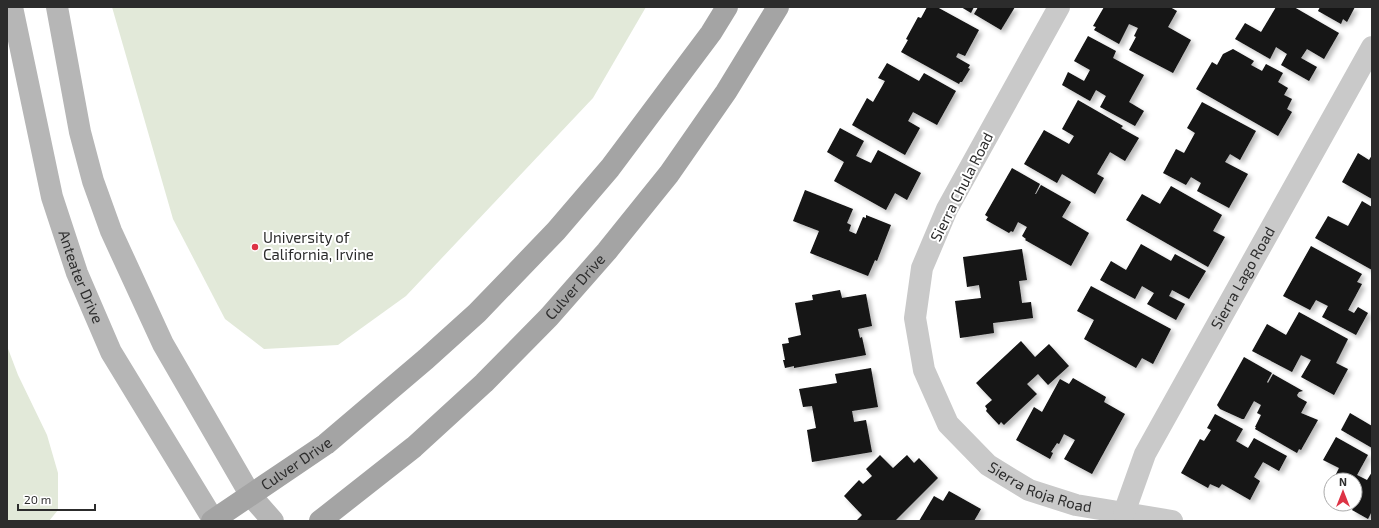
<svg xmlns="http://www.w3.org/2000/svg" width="1379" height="528" viewBox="0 0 1379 528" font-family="'Exo 2',sans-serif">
	<defs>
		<filter id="shadow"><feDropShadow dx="3.5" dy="3.5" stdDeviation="2" flood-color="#0004"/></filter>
	</defs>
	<rect width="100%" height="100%" fill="#fff"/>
	<g fill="#e2e9d9">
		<polygon points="112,7 646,7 593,98 406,296 338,345 264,349 225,319 173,219"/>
		<polygon points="7,346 18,375 47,435 58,473 58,510 49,521 7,521"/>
	</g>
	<g fill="#131313" filter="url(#shadow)">
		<polygon points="927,7 937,7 979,30 965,56 958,53 956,57 970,65 968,68 970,69 962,82 960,82 959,84 901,52 908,40 906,39 918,17 921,18"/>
		<polygon points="961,7 974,7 971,13"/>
		<polygon points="978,7 1015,7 1001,30 974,14"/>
		<polygon points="1104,7 1170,7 1177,11 1168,27 1191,40 1173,73 1129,50 1136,37 1134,36 1138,28 1129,24 1119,44 1094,30 1096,27 1093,26"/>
		<polygon points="1276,7 1294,7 1339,33 1324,59 1307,49 1301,58 1317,67 1309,81 1281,65 1287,54 1276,47 1270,59 1235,39 1245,23 1261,32"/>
		<polygon points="1320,7 1355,7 1347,22 1343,19 1341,24 1318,11"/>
		<polygon points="1088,36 1116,51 1113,58 1144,75 1129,102 1144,111 1135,126 1100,107 1106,96 1096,90 1090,101 1062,85 1068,72 1084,81 1090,70 1074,61"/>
		<polygon points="1233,49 1254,61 1251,65 1262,71 1266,64 1283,73 1278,82 1288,88 1284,95 1292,99 1287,109 1292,112 1278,136 1196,89 1212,62 1217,65 1223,54"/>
		<polygon points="887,63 919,81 924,73 956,91 937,125 913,112 908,121 920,128 905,155 852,125 867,98 873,102 885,81 878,78"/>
		<polygon points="1078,100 1123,126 1121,128 1139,138 1125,161 1110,152 1097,174 1104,178 1095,194 1062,174 1057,183 1024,164 1044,130 1069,144 1074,136 1062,129"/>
		<polygon points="1202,102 1256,131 1240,160 1230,154 1225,162 1248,174 1229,208 1197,191 1201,183 1191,177 1186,185 1163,173 1176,149 1184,153 1195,133 1187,128"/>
		<polygon points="840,128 864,141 856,156 871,163 878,150 921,173 907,200 895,193 886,210 834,181 844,162 827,152"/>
		<polygon points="1358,153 1369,160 1372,155 1372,199 1342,182"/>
		<polygon points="1012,168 1040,184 1035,194 1036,194 1041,185 1071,202 1062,217 1089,233 1071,266 1025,240 1026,239 1022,236 1027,227 1018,222 1013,232 1011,231 1009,233 986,220 988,217 985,215"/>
		<polygon points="1171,186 1222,215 1213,231 1225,237 1208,267 1126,220 1142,194 1160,204"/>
		<polygon points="805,190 853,209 847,223 851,225 849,231 856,234 863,217 866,218 866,215 891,225 877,261 875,260 868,276 810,253 819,231 793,221"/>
		<polygon points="1362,201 1372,207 1372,270 1315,238 1328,216 1348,226"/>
		<polygon points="1141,244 1171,261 1175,254 1206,271 1189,299 1172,290 1169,296 1185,304 1176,320 1147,304 1154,293 1142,286 1135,299 1100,280 1111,261 1126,270"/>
		<polygon points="1311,246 1362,274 1357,282 1362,284 1348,310 1354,313 1358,307 1368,313 1356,335 1322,317 1328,306 1316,300 1310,310 1283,296"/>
		<polygon points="1022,249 1027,280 1019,281 1022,303 1031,302 1033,318 993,323 994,333 960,338 955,301 981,298 979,285 967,287 963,257"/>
		<polygon points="1091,286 1171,329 1153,364 1142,358 1136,368 1084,339 1094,320 1077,311"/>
		<polygon points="840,290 842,298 866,294 872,326 858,329 860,338 862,337 866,355 794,368 794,366 785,368 783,360 785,360 782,344 789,343 788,338 801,335 795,303 813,300 812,295"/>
		<polygon points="1299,312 1348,339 1336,363 1348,369 1334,395 1301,377 1311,360 1301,355 1292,372 1252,351 1267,324 1286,335"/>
		<polygon points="1021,341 1035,357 1049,344 1069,366 1048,385 1038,374 1027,384 1037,394 1004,425 1001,422 999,425 986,411 987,409 985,406 992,400 976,383"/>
		<polygon points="1244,357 1272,373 1267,382 1268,383 1273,374 1303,391 1299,392 1297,395 1298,397 1307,402 1301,413 1318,420 1301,450 1299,449 1297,453 1255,429 1256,427 1255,427 1261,415 1257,413 1261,405 1254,401 1244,419 1242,419 1220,409 1217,405"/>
		<polygon points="871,368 878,407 852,411 854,422 866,420 872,452 812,462 807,430 816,428 812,406 803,407 799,389 837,383 835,374"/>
		<polygon points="1073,378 1106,397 1104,402 1125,414 1092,474 1064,459 1075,440 1064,434 1059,444 1057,443 1051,452 1053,453 1050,459 1016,440 1034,407 1042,412 1060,379 1069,384"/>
		<polygon points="1350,413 1372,426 1372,448 1341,430"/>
		<polygon points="1215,414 1243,429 1236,441 1248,448 1254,438 1287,456 1279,471 1263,462 1254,477 1260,481 1250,500 1222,484 1219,488 1210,484 1208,488 1181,473 1200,439 1204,441 1211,430 1207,428"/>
		<polygon points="1336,437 1368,455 1357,475 1367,480 1372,472 1372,511 1368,519 1352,510 1357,502 1355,501 1355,480 1333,480 1339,468 1323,460"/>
		<polygon points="880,455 893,468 907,455 914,463 919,458 938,478 895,521 856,521 862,515 844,496 859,480 863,484 872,476 866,469"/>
		<polygon points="1331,483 1331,496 1326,493"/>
		<polygon points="949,491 981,509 974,521 919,521 934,496 943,501"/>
	</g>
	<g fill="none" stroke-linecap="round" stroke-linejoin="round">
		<g stroke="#c9c9c9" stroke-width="22">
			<path id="s1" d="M 1059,7 L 947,209 L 922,268 L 915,318 L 924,370 L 948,424 L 988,465 L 1029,490 L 1076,505 L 1172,521"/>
			<path id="s2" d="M 1124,513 L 1145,454 L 1372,47"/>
		</g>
		<g stroke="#b6b6b6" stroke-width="22">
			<path id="s3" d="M 12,7 L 52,197 L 77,273 L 111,352 L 214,521"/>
			<polyline points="57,7 80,132 93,181 111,231 163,344 251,496 273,521"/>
		</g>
		<g stroke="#a4a4a4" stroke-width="22">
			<path id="s4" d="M 212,521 L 326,444 L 426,359 L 477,313 L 556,231 L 610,168 L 711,33 L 727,7"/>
			<path id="s5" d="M 320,521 L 414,447 L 484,383 L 549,317 L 607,251 L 669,174 L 726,92 L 778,7"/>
		</g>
	</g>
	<circle fill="#dd3345" stroke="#fff" stroke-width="1.5" cx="255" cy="247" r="4"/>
	<g text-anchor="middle" stroke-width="4" stroke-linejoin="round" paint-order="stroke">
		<g font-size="15" fill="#2c2c2c" stroke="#fff">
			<text transform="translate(962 187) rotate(-63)" y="5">Sierra Chula Road</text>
			<text dy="5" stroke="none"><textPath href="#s3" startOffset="279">Anteater Drive</textPath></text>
			<text dy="5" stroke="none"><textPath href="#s2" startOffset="264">Sierra Lago Road</textPath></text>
			<text dy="5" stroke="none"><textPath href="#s5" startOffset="347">Culver Drive</textPath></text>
			<text dy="5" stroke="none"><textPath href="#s4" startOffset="102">Culver Drive</textPath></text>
			<text dy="5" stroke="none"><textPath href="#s1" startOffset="572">Sierra Roja Road</textPath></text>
		</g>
		<g font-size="15" fill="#2c2c2c" stroke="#fff" text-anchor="start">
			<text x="263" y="243">University of<tspan x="263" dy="17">California, Irvine</tspan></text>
		</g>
	</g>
	<rect width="1379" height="528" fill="none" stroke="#2c2c2c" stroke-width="16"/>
	<g transform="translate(1343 492)"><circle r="19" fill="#ffffff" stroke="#ababab"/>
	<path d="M0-3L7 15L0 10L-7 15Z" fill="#dd3345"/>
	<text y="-6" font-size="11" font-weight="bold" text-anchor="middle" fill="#2c2c2c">N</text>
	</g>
	<path d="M18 504v6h77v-6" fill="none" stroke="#2c2c2c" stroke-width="2"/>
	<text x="24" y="504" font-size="12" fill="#2c2c2c" stroke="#ffffff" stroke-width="3" paint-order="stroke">20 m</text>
</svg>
